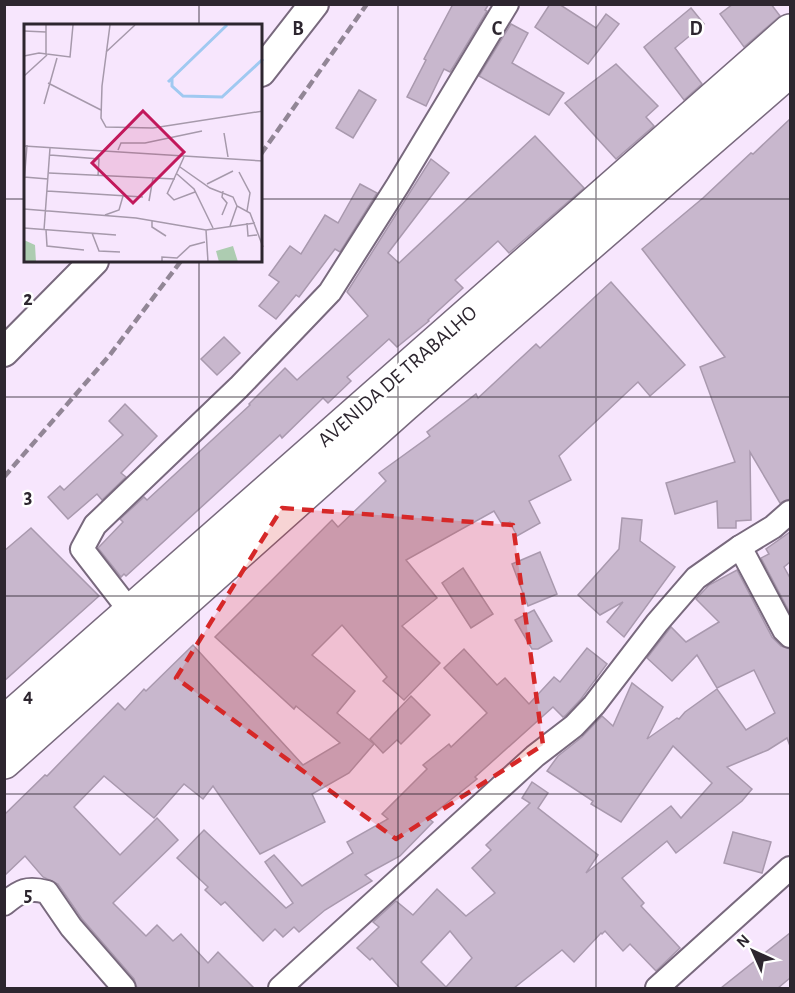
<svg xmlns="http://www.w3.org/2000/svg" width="795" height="993" viewBox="0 0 795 993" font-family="'Alegreya Sans',sans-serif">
	<rect width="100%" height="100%" fill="#f7e6fd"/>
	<g fill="#c8b7cd" stroke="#a999ae" stroke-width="1.5" fill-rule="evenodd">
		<polygon points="453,4 489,4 485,10 487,11 455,64 450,72 444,69 426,106 407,97 426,60 424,59"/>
		<polygon points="550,4 559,4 596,28 606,14 619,24 588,64 535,27"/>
		<polygon points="733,4 771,4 780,16 744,47 720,14"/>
		<polygon points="691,8 704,24 675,48 702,84 684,100 644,47"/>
		<polygon points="511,24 528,33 512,63 564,93 549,115 479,76"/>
		<polygon points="616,64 658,106 646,117 654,126 616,159 565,103"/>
		<polygon points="359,90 376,100 353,138 336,128"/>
		<polygon points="790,119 790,499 780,503 750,452 751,520 736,521 736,528 718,528 717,501 675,514 666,483 735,462 700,367 725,357 642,249 703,198 751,153 753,154"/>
		<polygon points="535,136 584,188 509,253 498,241 455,280 463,288 428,320 429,321 397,347 389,339 347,377 351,381 328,403 323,398 282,438 280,435 126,576 124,574 121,577 98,548 123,522 120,519 144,497 147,500 250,405 249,404 285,368 297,380 368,316 347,292 431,159 449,173 388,253 399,263"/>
		<polygon points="360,184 377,193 340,252 335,249 299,297 296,295 276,319 259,306 279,282 269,275 290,246 301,254 325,215 338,223"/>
		<polygon points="611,282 685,365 650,396 638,382 559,456 571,480 529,501 540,523 517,536 510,522 503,526 494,511 406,560 437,598 402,626 440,663 404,700 383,681 387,677 342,625 312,655 355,691 337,713 374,744 349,773 312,794 325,822 260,854 213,786 203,799 184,784 154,818 104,776 74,807 120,855 157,818 178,840 113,903 146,936 157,925 173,941 181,934 208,963 218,952 254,988 137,988 134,979 82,919 58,884 43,877 25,856 4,876 4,815 45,775 47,776 118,703 125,710 144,689 146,691 193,645 303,765 340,743 296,706 294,709 215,637 332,520 338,527 386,481 379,473 430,436 427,432 476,394 478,398 536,344 540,348"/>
		<polygon points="224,337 240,353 217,375 201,359"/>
		<polygon points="125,404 157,436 121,473 126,477 102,500 97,494 68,519 48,497 60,486 64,490 123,435 109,421"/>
		<polygon points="622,518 642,520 640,541 675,567 624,637 607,622 623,602 600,615 578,595 619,549"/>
		<polygon points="31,528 99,596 4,681 4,551"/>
		<polygon points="790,532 790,562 784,567 790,578 790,613 761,558 769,554 766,549"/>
		<polygon points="540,552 557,594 528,606 512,564"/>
		<polygon points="463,568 493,614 471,628 442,583"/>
		<path d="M 737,570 L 772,637 L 781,646 L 790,649 L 790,746 L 787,738 L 768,750 L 727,767 L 752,789 L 742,801 L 676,853 L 667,841 L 622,878 L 644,903 L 641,906 L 680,948 L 656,971 L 630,944 L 623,951 L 605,931 L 602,934 L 601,933 L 574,962 L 562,950 L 514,988 L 400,988 L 372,958 L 370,960 L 357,948 L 379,927 L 373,922 L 396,901 L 413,915 L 437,889 L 466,916 L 495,893 L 472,868 L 491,850 L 486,845 L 530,803 L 522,798 L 532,782 L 548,793 L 538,808 L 598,855 L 586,873 L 671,806 L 681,818 L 712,783 L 673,746 L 621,822 L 591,804 L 593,801 L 547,771 L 558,756 L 582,737 L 602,716 L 613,726 L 632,683 L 663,707 L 647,739 L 677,718 L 679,719 L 685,712 L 717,689 L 746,730 L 775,713 L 754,670 L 717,688 L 697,655 L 672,681 L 647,658 L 671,627 L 686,642 L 719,622 L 696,599 L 709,585 ZM 450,931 L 472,958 L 446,987 L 421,962 Z"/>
		<polygon points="534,610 552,641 538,649 532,649 515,620"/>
		<polygon points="587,648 607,664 581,699 565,716 563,717 553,707 475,777 477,779 428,818 433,822 400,856 365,875 372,881 325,910 299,932 294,927 283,937 275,929 263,941 225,902 221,905 205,890 208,887 177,858 204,830 286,908 293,903 265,862 274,855 302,886 353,853 347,842 388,819 382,814 427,769 423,765 449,744 451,747 487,713 444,668 464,649 497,685 505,678 529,704 554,677 560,682"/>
		<polygon points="411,696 430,715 401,744 397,740 383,753 370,739"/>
		<polygon points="733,832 771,842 762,873 724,863"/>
		<polygon points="790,933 790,978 778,988 721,988"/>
	</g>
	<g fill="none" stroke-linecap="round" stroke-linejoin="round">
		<defs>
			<g id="minor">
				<polyline points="740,547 784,630 790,636"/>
				<polyline points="130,611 82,549 95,525 239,387 330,292 398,185 507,4"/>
				<path d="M 4,904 C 21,890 27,887 47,892 L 71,927 L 124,988"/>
				<polyline points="280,988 535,756 574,726 594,705 657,623 696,578 740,547 773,527 790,512"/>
				<polyline points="657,988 790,868"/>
			</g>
			<g id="tertiary">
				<polyline points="261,72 314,4"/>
				<polyline points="4,352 94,261"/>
			</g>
			<g id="trunk">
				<polyline points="4,723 790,31"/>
				<polyline points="4,762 404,405 790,70"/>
			</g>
		</defs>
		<use href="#minor" stroke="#78697d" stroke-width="26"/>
		<use href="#tertiary" stroke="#78697d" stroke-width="32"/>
		<use href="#trunk" stroke="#78697d" stroke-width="36"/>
		<use href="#minor" stroke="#fff" stroke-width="22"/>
		<use href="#tertiary" stroke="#fff" stroke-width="28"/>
		<use href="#trunk" stroke="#fff" stroke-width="33"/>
		<g stroke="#928696" stroke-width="4.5" stroke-dasharray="9 4.5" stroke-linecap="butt">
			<polyline points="261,154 367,4"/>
			<polyline points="4,477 109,356 181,261"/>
		</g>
	</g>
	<path fill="#d62828" fill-opacity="0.2" stroke="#d62828" stroke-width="4.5" stroke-dasharray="12 8" stroke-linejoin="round" d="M 282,508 L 513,525 L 543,745 L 396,839 L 176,678 Z"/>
	<path fill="none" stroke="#2d262f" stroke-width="1.5" stroke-opacity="0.55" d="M 199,4 L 199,26M 398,4 L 398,988M 596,4 L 596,988M 4,199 L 26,199M 261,199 L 790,199M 199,261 L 199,988M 4,397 L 790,397M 4,596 L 790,596M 4,794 L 790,794"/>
	<g text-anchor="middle" stroke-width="5" stroke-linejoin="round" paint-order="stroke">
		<g font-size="21" fill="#2d262f" stroke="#fff">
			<text transform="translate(397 376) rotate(-41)" y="7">AVENIDA DE TRABALHO</text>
		</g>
	</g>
	<g transform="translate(24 24)">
		<rect width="238" height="238" fill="#f7e6fd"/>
		<path d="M 0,216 L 11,221 L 12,238 L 0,238 ZM 209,222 L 214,238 L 195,238 L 192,227 Z" fill="#adccb1"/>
		<path fill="none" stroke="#a0c9f1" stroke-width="3" d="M 148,54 L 148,62 L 159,72 L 198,73 L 239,35M 144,58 L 203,1"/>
		<path fill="none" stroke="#a699ab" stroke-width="1.5" d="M 22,1 L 22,31M 86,1 L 78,62 L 77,94 L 82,103 L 129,104 L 239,87M 0,7 L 22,8M 82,28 L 111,1M 0,32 L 15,29 L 46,33 L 49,1M 0,52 L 23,31M 24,59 L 77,86M 20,80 L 33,34M 200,109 L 204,133M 0,122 L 239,137M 94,126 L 97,119 L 121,119 L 178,107M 26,131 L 75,135 L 74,152M 156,143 L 186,164 L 209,173 L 213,182 L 226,189 L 239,223M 215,148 L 226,169 L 223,187M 25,149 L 151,155M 153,150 L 170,165 L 189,204M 0,153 L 24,155M 0,159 L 3,121M 183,160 L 209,147M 23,167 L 119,173M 143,169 L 150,176 L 171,168M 143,170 L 160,133M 125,177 L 129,154M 0,185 L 112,194 L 182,206 L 231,199M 81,191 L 95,186 L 99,172M 198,191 L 203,179 L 198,173 L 199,167M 128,197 L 128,203 L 142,212M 223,199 L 224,212 L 233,211M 206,202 L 213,182M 0,204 L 92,211M 20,206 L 26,124M 22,206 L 23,222 L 60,226M 182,206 L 184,238M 68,209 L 75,227 L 96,228M 83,238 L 102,238M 138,238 L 138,233 L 153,234 L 166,222 L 181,218"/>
		<path fill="#c2185b" fill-opacity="0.15" stroke="#c2185b" stroke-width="3" d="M 119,87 L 160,128 L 109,179 L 68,139 Z"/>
		<rect width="238" height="238" fill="none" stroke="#2d262f" stroke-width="3"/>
	</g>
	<g font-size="20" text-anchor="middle" font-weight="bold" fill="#2d262f" stroke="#fff" stroke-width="5" stroke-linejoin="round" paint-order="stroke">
		<text x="298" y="35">B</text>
		<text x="497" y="35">C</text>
		<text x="696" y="35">D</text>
		<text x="28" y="305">2</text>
		<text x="28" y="503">3</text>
		<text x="28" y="702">4</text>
		<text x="28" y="901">5</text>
	</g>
	<rect width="795" height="993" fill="none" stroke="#2d262f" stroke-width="12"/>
	<g transform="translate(753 951) rotate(315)" stroke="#ffffff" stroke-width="4.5" paint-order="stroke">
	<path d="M0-4.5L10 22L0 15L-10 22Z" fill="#2d262f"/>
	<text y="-9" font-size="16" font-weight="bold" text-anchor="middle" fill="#2d262f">N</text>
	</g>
</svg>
